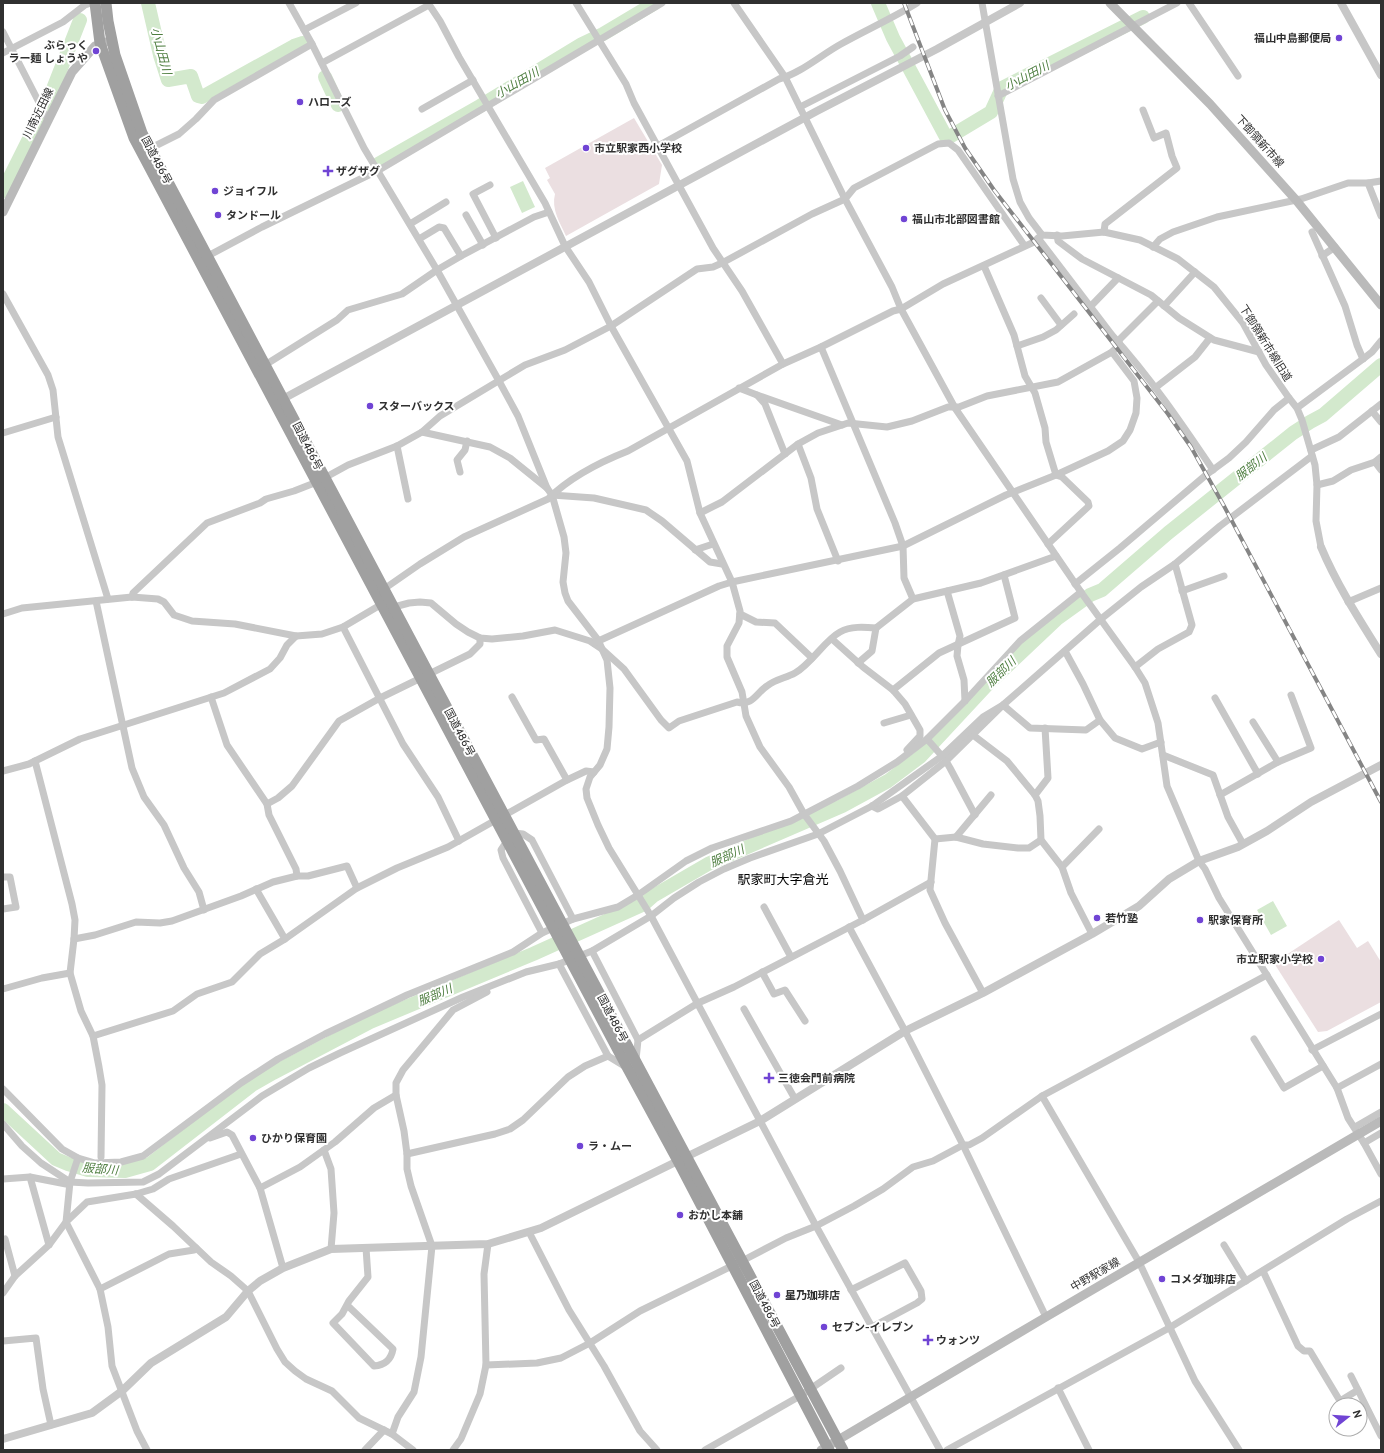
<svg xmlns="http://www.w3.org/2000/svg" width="1384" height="1453" viewBox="0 0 1384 1453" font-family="Cabin,'Noto Sans JP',sans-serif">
	<rect width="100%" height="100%" fill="#fff"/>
	<g fill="#ebdfe1">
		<path d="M 634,118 L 662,165 L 659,184 L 566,236 C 560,223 551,209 555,194 L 547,180 L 550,178 L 545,168 Z"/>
		<polygon points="1339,920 1357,948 1368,941 1381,962 1381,1002 1327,1031 1318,1032 1274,963"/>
	</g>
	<g fill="#d3e9cd">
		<polygon points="523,181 535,207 522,213 510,187"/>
		<polygon points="1273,901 1287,926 1271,935 1257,910"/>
	</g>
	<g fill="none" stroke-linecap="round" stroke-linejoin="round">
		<g stroke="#d3e9cd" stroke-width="14">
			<polyline points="148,3 160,55 168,80 191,76 198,96 202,97 294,46 303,43"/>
			<polyline points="878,3 893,38 946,137 951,136 991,112 1002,88 1143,17"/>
			<polyline points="325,77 338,105"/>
			<polyline points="378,164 480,106 582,44 603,34 655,3"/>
			<polyline points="3,191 49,99 80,20"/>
			<polyline points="3,1110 56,1159 68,1164 88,1170 125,1171 150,1164 252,1085 273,1073 370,1022 533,954 644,904 653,896 665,889 708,864 842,806 888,781 920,757 986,686 1058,618 1090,595 1102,590 1168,533 1293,433 1310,422 1323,415 1381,365"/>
		</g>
		<g stroke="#c7c7c7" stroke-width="7">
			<polyline points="289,3 312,44 364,148 437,270 499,381 518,416 547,488 552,495 564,537 566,553 563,582 565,593 568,601 598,640 607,660 610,688 609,727 607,749 600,765 590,777 586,789 587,798 598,825 609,848 651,916 816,1226 940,1450"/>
			<polyline points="428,3 440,21 459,57 545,203 565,246 589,282 611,326 687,461 700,513 732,582 740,611 739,623 727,646 727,657 742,692 746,716 760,747 789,787 804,814 824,841 840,871 863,920"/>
			<polyline points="576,3 626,84 634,103 713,248 742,291 783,364"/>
			<polyline points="734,3 785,77 845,199 892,287 901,309 955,408 1083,595 1135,667 1145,683 1158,723 1167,786 1199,861 1205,869 1219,898 1337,1088 1348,1118 1364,1143 1381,1174"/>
			<polyline points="982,3 1013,179 1020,202 1029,218 1042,235 1062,236 1104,232 1140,240 1178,259 1214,287 1243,323 1266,365 1289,398 1297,408 1302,420 1315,465 1317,485 1316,521 1321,547"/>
			<polyline points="1189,3 1238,76"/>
			<polyline points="304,30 356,3"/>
			<polyline points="3,32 48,120"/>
			<polyline points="3,53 63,22 85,5 91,3"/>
			<polyline points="322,63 429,5"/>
			<polyline points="998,96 1177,3"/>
			<polyline points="800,107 900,56 913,47"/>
			<polyline points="422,109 473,80"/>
			<path d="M 658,146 L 779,79 C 801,73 821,55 841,44 C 866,30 893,18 917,3"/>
			<polyline points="147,150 179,134 196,119 214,100 312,44"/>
			<polyline points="1368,183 1381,216"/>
			<polyline points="490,185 473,194 496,238"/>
			<polyline points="466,215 483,245"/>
			<polyline points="410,224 446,202"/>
			<polyline points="1104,232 1105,224 1177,168 1172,156 1166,133 1154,138 1143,110"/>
			<polyline points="1312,232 1345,306 1357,345 1363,359"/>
			<polyline points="1057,235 1058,241 1082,259 1151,295 1179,318 1214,340 1259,352"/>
			<path d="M 1038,238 L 1112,335 C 1150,377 1182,424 1213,470"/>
			<polyline points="419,239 439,227 444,228 461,256"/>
			<polyline points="1153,247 1160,239 1173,232 1217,217 1301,199 1348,183 1368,183 1381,181"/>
			<polyline points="1322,256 1335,247"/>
			<polyline points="204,258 262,227 379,170 662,3"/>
			<polyline points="984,266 1014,335 1025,376 1035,393 1045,428 1046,442 1056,475 1062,477 1088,502 1089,506 1048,544"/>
			<polyline points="3,294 48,375 53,390 58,437 108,599"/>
			<polyline points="1041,298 1061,325"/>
			<polyline points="1091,306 1118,278"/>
			<polyline points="1164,306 1195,272"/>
			<polyline points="1017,346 1043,337 1056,330 1074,314"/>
			<polyline points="821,347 895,523 903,546 904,578 913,599"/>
			<polyline points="265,365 337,320 348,310 402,294 437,270 461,256 534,217 549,212"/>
			<polyline points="739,388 757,395 765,404 785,454"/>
			<polyline points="1155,388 1195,357 1210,338"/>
			<polyline points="757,395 842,425"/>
			<polyline points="1297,408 1363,359 1372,352 1381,341"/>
			<polyline points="1372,411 1381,422"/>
			<polyline points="422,432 490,447 510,458 547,488"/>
			<polyline points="3,433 56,417"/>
			<polyline points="798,444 811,478 817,509 838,561"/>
			<polyline points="397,446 408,499"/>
			<polyline points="1311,450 1339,437 1381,404"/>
			<polyline points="1375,462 1381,470"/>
			<polyline points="460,472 457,460 465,450 467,441"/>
			<polyline points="1317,485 1333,481 1351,470 1375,462 1381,457"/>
			<polyline points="552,495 594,498 646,510 662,521 710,562 722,564"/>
			<polyline points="700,513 722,502 798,444 818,433 848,423 887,427 912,421 948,407 959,407 987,396 1058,382 1112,352 1116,348 1120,339 1158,301"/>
			<polyline points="695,550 713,544"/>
			<polyline points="1075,584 1120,548 1206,475 1229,458 1246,442 1274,410 1289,398"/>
			<polyline points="947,591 960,636 958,645 957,656 964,680 965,701"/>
			<polyline points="1182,591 1224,576"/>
			<polyline points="132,597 133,593 207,523 260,503 266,499 294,491 317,482 348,465 397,446 422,432 440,416 525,365 565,350 611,326 697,269 713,267 722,263 812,214 845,199 854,188 938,144 949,143 958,150 1024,245"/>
			<polyline points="96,601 132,768 144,797 164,825 184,868 199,892 204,910"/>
			<polyline points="1348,602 1381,588"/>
			<path d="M 390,606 L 394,607 L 409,603 L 420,602 L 431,603 L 456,624 L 468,632 L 480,638 L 492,639 L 523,636 L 555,630 L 590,641 L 602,649 L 624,669 L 661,720 L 669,728 L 679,721 L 737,702 C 753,706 756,693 767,686 C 776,679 786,678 795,673 C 811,664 825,640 840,632 C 851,626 864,627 876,628 L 913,599 L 981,583 L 1056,556"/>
			<polyline points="3,614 22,608 132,597 158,599 164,602 174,615 192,621 235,624 296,636"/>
			<polyline points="740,614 756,622 775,623 812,658"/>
			<polyline points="343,627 403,744 438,797 459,841"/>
			<polyline points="832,639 863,667 893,690 905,704 920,730 920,736 907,750"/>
			<polyline points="594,643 719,586 732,582 903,546 1006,495 1056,475 1108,451 1123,441 1130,430 1136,413 1137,398 1134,381 1112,352"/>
			<polyline points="1065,651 1083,684 1100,720 1115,738 1142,749 1161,742"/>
			<polyline points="858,663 872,651 876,628"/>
			<polyline points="1135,667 1158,649 1189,632 1192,625 1175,564"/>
			<polyline points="893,690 939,653 1015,618 1004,575"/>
			<polyline points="211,697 227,745 267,804 269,815 296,869 297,876"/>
			<polyline points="512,697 536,740 544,739 567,780"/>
			<polyline points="1215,698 1258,774"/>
			<polyline points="1253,722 1278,762"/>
			<polyline points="884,723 911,715"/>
			<polyline points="973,735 1007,761 1035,795 1038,801 1040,816 1041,840 1062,867 1071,893 1092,934"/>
			<polyline points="927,739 942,756"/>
			<polyline points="1163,755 1213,775 1228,817 1243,844"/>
			<polyline points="35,761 72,904 75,920 74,939 70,973 81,1011 93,1036 99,1067 102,1085 101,1157"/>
			<polyline points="946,761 950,768 975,815"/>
			<path d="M 3,771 L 29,764 L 80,739 L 224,693 L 270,669 L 280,658 L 287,645 L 296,636 L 322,634 L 343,627 L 382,604 L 384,589 L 420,564 L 464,537 L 548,499 C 570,477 600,462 628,451 L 783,364 L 821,347 L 893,311 L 901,309 L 943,284 L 1034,242 L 1042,235"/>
			<polyline points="1035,795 1048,778 1045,728"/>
			<polyline points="1220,795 1278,762 1311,748 1291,695"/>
			<polyline points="902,796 935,839 930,890 945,923 983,993"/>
			<polyline points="267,804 278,798 292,786 339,721 380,698 470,654 480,644 480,638"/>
			<polyline points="872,806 878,809 902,796 946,761 1003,705 1030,728 1086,730 1100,720"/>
			<polyline points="514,833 523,834 532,840 573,919"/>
			<polyline points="956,837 991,795"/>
			<polyline points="935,839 956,837 983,844 1018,848 1029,848 1041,840"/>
			<polyline points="507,841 501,850 503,858 542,933"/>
			<polyline points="1062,867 1099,829"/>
			<polyline points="3,877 10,877 16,907 3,909"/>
			<polyline points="256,889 285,939"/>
			<polyline points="764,907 791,957"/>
			<polyline points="849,927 905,1031 963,1145 1046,1317"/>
			<polyline points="74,939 95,935 136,922 160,923 172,921 241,896 273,882 297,876 308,876 347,866 357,888"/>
			<polyline points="592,951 638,1040"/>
			<polyline points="559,964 608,1056"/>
			<polyline points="762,972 774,994 785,990 805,1021"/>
			<polyline points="3,989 42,978 70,973"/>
			<polyline points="744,1009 795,1099"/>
			<polyline points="93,1036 173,1011 197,994 232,982 260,954 285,939 357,888 397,868 448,847 567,780 586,771 594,772"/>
			<polyline points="1254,1039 1284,1088 1323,1066"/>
			<polyline points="1312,1050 1381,1014"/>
			<polyline points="636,1060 638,1040 698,1003 734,987 863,920 931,882"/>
			<polyline points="1337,1088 1381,1064"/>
			<polyline points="3,1089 62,1149 78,1158 95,1163 121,1162 143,1156 241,1083 278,1059 325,1034 407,995 513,952 542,933 573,919 618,907 638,895 686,861 712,848 791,821 858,786 897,762 927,739 965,701 1020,641 1081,592"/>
			<polyline points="1042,1096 1139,1262 1195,1381 1239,1450"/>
			<polyline points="3,1124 22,1146 41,1163 70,1182 88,1183 143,1182 159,1174 262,1096 309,1068 340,1053 463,997 526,972 559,964 592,951 651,916 674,898 699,882 724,869 750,858 818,834 872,806 942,756 983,717 1003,705 1101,619 1141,587 1175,564 1220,526 1312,456"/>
			<polyline points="1355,1127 1381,1112"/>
			<polyline points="210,1138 227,1132 232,1135 260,1188 283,1268"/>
			<polyline points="1364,1143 1381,1133"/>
			<polyline points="324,1150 331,1169 334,1213 331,1249"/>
			<polyline points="407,1154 495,1134 510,1129 523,1120 568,1077 585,1066 608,1056 626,1067"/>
			<polyline points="30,1177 49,1245"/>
			<polyline points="3,1179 30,1177 66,1184 70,1182"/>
			<polyline points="260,1188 300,1167 335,1142 374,1108 396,1095"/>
			<polyline points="136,1194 173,1226 211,1262 231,1276 248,1291 277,1349 285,1362 295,1371 306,1379 332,1391 359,1418 392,1434 413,1450"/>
			<polyline points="529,1232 569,1310 604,1366 640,1431 657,1450"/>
			<polyline points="3,1240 5,1239 15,1276"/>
			<polyline points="1224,1245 1246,1281"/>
			<polyline points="1263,1271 1298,1346 1304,1351 1310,1351 1340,1401 1358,1390"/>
			<polyline points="100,1289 169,1254 194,1250 196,1248"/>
			<polyline points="851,1290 905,1263 921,1291 922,1299 917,1303 872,1327"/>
			<polyline points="3,1293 15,1276 49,1245 66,1222 70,1182 78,1158"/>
			<path d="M 347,1305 L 393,1349 C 391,1360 385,1365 374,1366 L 333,1323 L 342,1314 L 349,1301 L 368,1277 L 366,1248"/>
			<polyline points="3,1341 36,1338 43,1389 51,1425"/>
			<polyline points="486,1365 537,1363 561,1358 590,1343 640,1311 742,1261 786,1238 816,1226 854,1206 883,1189 913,1167 933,1161 963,1145 969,1145 982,1138 1042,1096 1267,975"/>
			<polyline points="1351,1376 1381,1436"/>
			<polyline points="1058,1388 1089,1450"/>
			<polyline points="392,1434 398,1417 414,1392 421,1357 432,1246 411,1186 407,1169 407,1154 404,1131 396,1095 396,1083 403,1070 453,1010 487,992"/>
			<polyline points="147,1450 137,1431 112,1366 108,1327 100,1289 66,1222 87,1202 136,1194 153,1189 169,1179 241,1154"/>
			<polyline points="365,1450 384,1430"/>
			<polyline points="453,1450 461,1439 480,1394 486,1365 484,1274 488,1244"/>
			<polyline points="705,1450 800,1396 841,1368"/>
			<polyline points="947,1450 1169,1328 1347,1219 1381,1201"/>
		</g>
		<g stroke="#c7c7c7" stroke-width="8">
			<polyline points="1341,3 1381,75"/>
			<polyline points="279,401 817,111 937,49 1020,3"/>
			<path d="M 1321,547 C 1337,585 1359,619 1381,654"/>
			<polyline points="3,1439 92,1413 122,1391 151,1363 226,1317 248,1291 260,1281 283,1268 331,1249 488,1244 541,1228 686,1157 760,1121 905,1031 983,993 1092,934 1139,906 1169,879 1199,861 1238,847 1267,831 1311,802 1381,765"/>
		</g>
		<g stroke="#bababa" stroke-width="9">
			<polyline points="1110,3 1210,104 1296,200 1381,305"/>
			<polyline points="3,212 72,72 95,46 106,42"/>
			<polyline points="821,1450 1046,1317 1381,1121"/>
		</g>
		<g stroke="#a0a0a0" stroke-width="11">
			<polyline points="95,3 100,43 134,138 627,1067 678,1161 829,1450"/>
			<polyline points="106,3 108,21 115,55 142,133 429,674 843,1450"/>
		</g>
		<defs>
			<polyline id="rail" points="904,3 945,110 965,148 994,190 1168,414 1191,447 1224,506 1381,802"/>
		</defs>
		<use href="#rail" stroke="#858585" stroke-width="4"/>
		<use href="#rail" stroke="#fff" stroke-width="2.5" stroke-dasharray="8" stroke-linecap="butt"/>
	</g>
	<g fill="#7044d4" stroke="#fff" stroke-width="1.5">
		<circle cx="1339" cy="38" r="4"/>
		<circle cx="96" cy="51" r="4"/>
		<circle cx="300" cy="102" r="4"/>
		<circle cx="586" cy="148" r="4"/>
		<path d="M326 165h4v4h4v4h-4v4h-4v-4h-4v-4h4z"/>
		<circle cx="215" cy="191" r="4"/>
		<circle cx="218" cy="215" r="4"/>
		<circle cx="904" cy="219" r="4"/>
		<circle cx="370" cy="406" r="4"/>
		<circle cx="1097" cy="918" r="4"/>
		<circle cx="1200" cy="920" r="4"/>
		<circle cx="1321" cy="959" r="4"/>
		<path d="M767 1072h4v4h4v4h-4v4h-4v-4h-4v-4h4z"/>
		<circle cx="253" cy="1138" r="4"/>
		<circle cx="580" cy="1146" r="4"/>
		<circle cx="680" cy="1215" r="4"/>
		<circle cx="1162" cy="1279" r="4"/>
		<circle cx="777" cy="1295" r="4"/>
		<circle cx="824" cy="1327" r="4"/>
		<path d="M926 1334h4v4h4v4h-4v4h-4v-4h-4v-4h4z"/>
	</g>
	<g text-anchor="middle" stroke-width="4" stroke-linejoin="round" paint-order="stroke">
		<g font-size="11" font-weight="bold" fill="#303030" stroke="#fff" text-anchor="start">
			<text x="1331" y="42" text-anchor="end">福山中島郵便局</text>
			<text x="88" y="49" text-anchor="end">ぶらっく<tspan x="88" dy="13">ラー麺 しょうや</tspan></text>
			<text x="308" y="106">ハローズ</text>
			<text x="594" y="152">市立駅家西小学校</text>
			<text x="336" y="175">ザグザグ</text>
			<text x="223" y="195">ジョイフル</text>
			<text x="226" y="219">タンドール</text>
			<text x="912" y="223">福山市北部図書館</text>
			<text x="378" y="410">スターバックス</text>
			<text x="1105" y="922">若竹塾</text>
			<text x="1208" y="924">駅家保育所</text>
			<text x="1313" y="963" text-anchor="end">市立駅家小学校</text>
			<text x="778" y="1082">三徳会門前病院</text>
			<text x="261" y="1142">ひかり保育園</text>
			<text x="588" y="1150">ラ・ムー</text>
			<text x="688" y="1219">おかし本舗</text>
			<text x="1170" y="1283">コメダ珈琲店</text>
			<text x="785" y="1299">星乃珈琲店</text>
			<text x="832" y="1331">セブン-イレブン</text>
			<text x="936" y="1344">ウォンツ</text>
		</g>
		<g font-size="11" fill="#303030" stroke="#fff">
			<text transform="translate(38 113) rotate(-64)" y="4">川南近田線</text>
			<text transform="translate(1260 141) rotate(48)" y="4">下御領新市線</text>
			<text transform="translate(157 160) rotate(62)" y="4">国道486号</text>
			<text transform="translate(1266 343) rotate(58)" y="4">下御領新市線旧道</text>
			<text transform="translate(308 446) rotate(63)" y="4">国道486号</text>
			<text transform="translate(460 732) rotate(62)" y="4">国道486号</text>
			<text transform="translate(613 1018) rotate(62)" y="4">国道486号</text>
			<text transform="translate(1095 1274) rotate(-30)" y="4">中野駅家線</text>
			<text transform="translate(765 1304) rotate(62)" y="4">国道486号</text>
		</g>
		<g font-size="12" font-style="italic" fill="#4e7e40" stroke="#fff">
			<text transform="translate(161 51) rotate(75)" y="4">小山田川</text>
			<text transform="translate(1027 76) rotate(-28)" y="4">小山田川</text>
			<text transform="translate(517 83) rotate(-30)" y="4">小山田川</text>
			<text transform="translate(1251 467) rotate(-38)" y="4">服部川</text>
			<text transform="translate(1001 672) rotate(-44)" y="4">服部川</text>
			<text transform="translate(727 856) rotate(-24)" y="4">服部川</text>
			<text transform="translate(435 995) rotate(-23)" y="4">服部川</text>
			<text transform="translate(100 1169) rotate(5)" y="4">服部川</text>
		</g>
		<g font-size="13" fill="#000" stroke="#fff">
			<text x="783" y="884">駅家町大字倉光</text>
		</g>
	</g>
	<rect width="1384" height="1453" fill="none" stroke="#303030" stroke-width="8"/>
	<g transform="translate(1348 1417) rotate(73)"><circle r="19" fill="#ffffff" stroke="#acacac"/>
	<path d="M0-3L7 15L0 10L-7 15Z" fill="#7044d4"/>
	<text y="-6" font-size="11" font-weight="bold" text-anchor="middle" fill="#303030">N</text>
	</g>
</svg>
